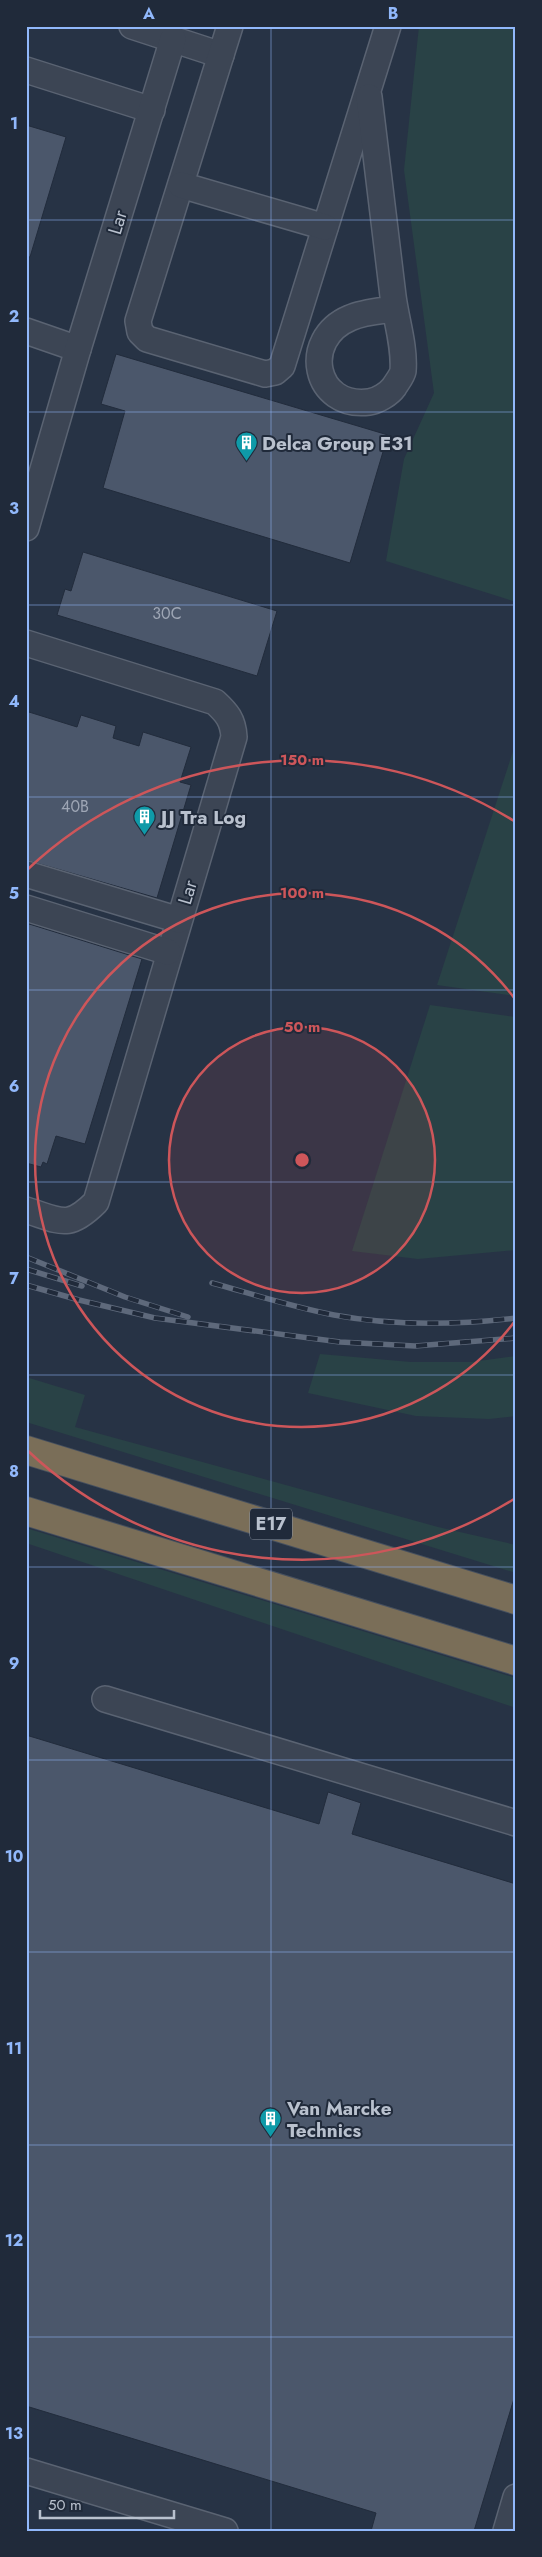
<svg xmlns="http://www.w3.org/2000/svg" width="542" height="2557" viewBox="0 0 542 2557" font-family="Jost,sans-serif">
	<rect width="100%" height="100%" fill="#273345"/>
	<g fill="#294246">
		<polygon points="419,26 516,26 516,602 386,561 404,459 434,393 404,170"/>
		<polygon points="516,742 516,996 437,985"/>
		<polygon points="430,1005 516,1017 516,1250 418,1259 352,1251"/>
		<polygon points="320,1354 411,1362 471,1362 516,1356 516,1416 489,1419 416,1416 308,1393"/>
		<polygon points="26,1377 85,1395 75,1427 438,1527 516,1545 516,1573 26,1422"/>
		<polygon points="26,1528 516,1678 516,1708 26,1543"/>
	</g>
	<g fill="#4b576b" stroke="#222c3c">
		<polygon points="26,125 66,137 30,257 26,257"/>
		<polygon points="116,354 388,435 350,563 103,488 125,411 101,404"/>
		<polygon points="83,552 277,611 257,676 57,615 65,589 71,591"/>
		<polygon points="29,712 77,727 81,715 116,726 113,738 139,746 143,732 191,747 180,782 191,785 157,898 26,860 26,721"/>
		<polygon points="26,923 142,959 85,1144 56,1136 47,1164 43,1162 41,1167 26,1163"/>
		<polygon points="26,1735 319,1824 328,1792 361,1803 352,1834 516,1884 516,2392 474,2531 371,2531 376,2513 26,2406"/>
	</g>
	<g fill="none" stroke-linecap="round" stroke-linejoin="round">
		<defs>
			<g id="minor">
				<polyline points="132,26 221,55"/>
				<polyline points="230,26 138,321 140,332 147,339 265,374 275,372 282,366 388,26"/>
				<polyline points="26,70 152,110"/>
				<path d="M 369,97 C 377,163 385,230 393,296 C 396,320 405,346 403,371 C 402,376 397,382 394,387 C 389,394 377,401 369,402 C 314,409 300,339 350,318 C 363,312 380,311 394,309"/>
				<polyline points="181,185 325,227"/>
				<polyline points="26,331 78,349"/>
				<polyline points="26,528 78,349 173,39"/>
				<path d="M 26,643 L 215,702 C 227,713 233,720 234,737 L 96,1202 C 68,1230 61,1221 26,1210"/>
				<polyline points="26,874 179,920"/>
				<polyline points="26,908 168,952"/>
				<polyline points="105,1699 516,1823"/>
				<polyline points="26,2471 225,2531"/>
				<polyline points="506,2531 516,2497"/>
			</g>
			<g id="highway">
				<polyline points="26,1450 516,1600"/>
				<polyline points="26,1511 516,1661"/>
			</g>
		</defs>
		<use href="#minor" stroke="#5a6372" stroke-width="28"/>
		<use href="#highway" stroke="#46505f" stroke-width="30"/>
		<use href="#minor" stroke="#3c4554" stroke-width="25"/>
		<use href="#highway" stroke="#7a6e58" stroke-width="28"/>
		<defs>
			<g id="rail">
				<polyline points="26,1257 125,1297 188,1317"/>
				<polyline points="26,1269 82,1286"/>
				<path d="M 212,1283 C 252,1294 293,1307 334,1315 C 393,1326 456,1325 516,1318"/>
				<polyline points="26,1285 79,1300 155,1318 340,1342 415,1346 516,1338"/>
			</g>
		</defs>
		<use href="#rail" stroke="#5e697b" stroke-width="5.5"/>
		<use href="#rail" stroke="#202a3a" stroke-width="4" stroke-dasharray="11" stroke-linecap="butt"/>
	</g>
	<path fill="none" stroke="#91b8fb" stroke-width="1" stroke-opacity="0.55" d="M 271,26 L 271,2531M 26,220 L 516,220M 26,412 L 516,412M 26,605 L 516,605M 26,797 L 516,797M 26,990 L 516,990M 26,1182 L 516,1182M 26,1375 L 516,1375M 26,1567 L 516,1567M 26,1760 L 516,1760M 26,1952 L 516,1952M 26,2145 L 516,2145M 26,2337 L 516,2337"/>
	<circle cx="302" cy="1160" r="133" fill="#cd565a" fill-opacity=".12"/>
	<g fill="none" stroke="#cd565a" stroke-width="2.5">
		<circle cx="302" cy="1160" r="133"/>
		<path d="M515 1321A267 267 0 1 1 515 999"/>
		<path d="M514 1499A400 400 0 0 1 27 1450M27 870A400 400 0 0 1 514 821"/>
	</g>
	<defs>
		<symbol id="building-pin" viewBox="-11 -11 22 30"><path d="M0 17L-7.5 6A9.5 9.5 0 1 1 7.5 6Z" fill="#0f9aa8" stroke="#202a3a"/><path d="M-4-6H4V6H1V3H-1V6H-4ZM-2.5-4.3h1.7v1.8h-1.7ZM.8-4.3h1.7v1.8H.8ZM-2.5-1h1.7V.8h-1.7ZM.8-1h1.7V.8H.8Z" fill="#fff"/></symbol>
	</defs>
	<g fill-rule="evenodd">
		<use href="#building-pin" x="234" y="430" width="25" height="34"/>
		<use href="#building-pin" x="132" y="804" width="25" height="34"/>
		<use href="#building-pin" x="258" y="2106" width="25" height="34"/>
	</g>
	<g text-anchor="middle" stroke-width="4" stroke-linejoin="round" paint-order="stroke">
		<g font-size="16" fill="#9ea6b5">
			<text x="167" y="619">30C</text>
			<text x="75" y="812">40B</text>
		</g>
		<rect fill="#202a3a" stroke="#8b94a2" stroke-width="1" x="250" y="1508.5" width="42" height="31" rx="4"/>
		<g font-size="18" font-weight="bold" fill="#b9c1ce">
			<text x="271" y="1530">E17</text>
		</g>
		<g font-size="19" fill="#b9c1ce" stroke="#202a3a">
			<text transform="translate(117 222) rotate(-73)" y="7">Lar</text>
			<text transform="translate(187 892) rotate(-73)" y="7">Lar</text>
		</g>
		<g font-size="19" font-weight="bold" fill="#b9c1ce" stroke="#202a3a" text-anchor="start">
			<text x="262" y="450">Delca Group E31</text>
			<text x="161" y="824">JJ Tra Log</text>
			<text x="287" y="2115">Van Marcke<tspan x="287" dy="22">Technics</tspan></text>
		</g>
	</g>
	<circle cx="302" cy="1160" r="8" fill="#cd565a" stroke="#202a3a" stroke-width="2.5"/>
	<g font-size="15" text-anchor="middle" font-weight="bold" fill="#cd565a" stroke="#202a3a" stroke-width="4" stroke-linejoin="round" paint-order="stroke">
		<text x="302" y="765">150 m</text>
		<text x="302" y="898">100 m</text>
		<text x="302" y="1032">50 m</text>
	</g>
	<rect width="542" height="2557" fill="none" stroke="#202a3a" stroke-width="55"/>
	<path d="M40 2510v8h134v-8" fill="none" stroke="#b9c1ce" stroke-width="2.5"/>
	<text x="48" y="2510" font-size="15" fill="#b9c1ce" stroke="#202a3a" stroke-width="4" paint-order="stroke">50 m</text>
	<rect x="28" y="28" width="486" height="2502" fill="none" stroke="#91b8fb" stroke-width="2"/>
	<g font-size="16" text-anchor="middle" font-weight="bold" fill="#91b8fb">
		<text x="149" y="19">A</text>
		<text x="393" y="19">B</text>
		<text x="14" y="129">1</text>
		<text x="14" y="322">2</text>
		<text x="14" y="514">3</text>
		<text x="14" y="707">4</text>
		<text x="14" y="899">5</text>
		<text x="14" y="1092">6</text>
		<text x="14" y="1284">7</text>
		<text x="14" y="1477">8</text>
		<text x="14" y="1669">9</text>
		<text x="14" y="1862">10</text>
		<text x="14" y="2054">11</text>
		<text x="14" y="2246">12</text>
		<text x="14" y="2439">13</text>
	</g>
</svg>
